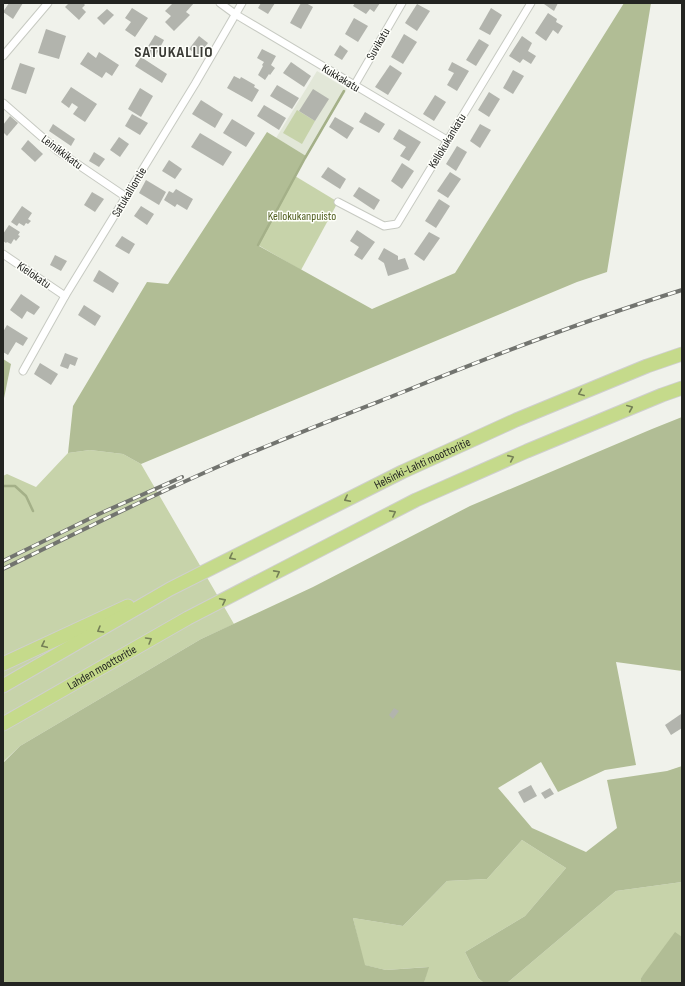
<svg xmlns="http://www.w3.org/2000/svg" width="685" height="986" viewBox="0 0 685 986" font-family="'Sofia Sans Condensed',sans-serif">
	<rect width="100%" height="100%" fill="#f0f2eb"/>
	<polygon fill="#e2e7d8" points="317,71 347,89 306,156 276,138"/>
	<g fill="#c7d3aa">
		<polygon points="297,110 315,121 302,144 283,133"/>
		<polygon points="295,176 338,202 301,270 258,245"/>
		<polygon points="90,450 123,454 141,464 234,624 201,639 20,746 3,762 3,476 7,474 36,487 68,453"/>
		<polygon points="522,840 566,868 525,916 465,952 478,978 484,983 424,983 428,967 386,970 364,965 353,918 403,926 447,881 487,879"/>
		<polygon points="682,882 682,938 641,978 641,983 507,983 616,891"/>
	</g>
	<g fill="#b1bd95">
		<polygon points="624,3 651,3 607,272 577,282 141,464 123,454 90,450 68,453 73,406 147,282 168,284 267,132 306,156 259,246 372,309 455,273"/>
		<polygon points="3,359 11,364 3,403"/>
		<polygon points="682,417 682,671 616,662 636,765 605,770 558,792 541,762 498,788 532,828 586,852 617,828 607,780 667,771 682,766 682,882 616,891 507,983 484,983 478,978 465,952 525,916 566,868 522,840 487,879 447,881 403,926 353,918 365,965 386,970 429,967 424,983 3,983 3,763 20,746 201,639 313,587 470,506 652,429"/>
		<polygon points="675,932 682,937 682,983 641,983 641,978"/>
	</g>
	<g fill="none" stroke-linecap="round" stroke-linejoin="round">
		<g stroke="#a4b088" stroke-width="2.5">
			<polyline points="258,245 305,158 344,91"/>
			<polyline points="3,486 15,486 26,496 33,511"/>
		</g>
	</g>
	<g fill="#b2b4ad">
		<polygon points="9,3 23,3 13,19 3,12"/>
		<polygon points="69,3 83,3 85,5 82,8 86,12 79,20 65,7"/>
		<polygon points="173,3 194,3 186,12 190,15 174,31 165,22 171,16 165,11"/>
		<polygon points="261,3 275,3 268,14 258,8"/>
		<polygon points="301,3 306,3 313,7 301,29 290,23"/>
		<polygon points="355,3 380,3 374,12 370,9 366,14 353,6"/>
		<polygon points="545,3 558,3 554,11 544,4"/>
		<polygon points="417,4 430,11 417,31 405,23"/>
		<polygon points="132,8 148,18 135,37 125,30 131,22 125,18"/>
		<polygon points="491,8 502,15 490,35 479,29"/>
		<polygon points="107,9 114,15 104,25 97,18"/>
		<polygon points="548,13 557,19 556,22 563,26 558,34 553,30 546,41 535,33"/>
		<polygon points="354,18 368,26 358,42 345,34"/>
		<polygon points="46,29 66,36 59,59 38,53"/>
		<polygon points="404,34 417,42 403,64 391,57"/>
		<polygon points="155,35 164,40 154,59 144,53"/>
		<polygon points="199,36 208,43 198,56 189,49"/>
		<polygon points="522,36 532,43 528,51 536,56 531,64 523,59 520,63 509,56"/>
		<polygon points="479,39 489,45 476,66 466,60"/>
		<polygon points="340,45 348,51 342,60 334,55"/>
		<polygon points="262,49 276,56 271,65 275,68 270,75 269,74 265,80 258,75 263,66 262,65 264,62 257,58"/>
		<polygon points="88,52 96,58 99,52 119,65 112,76 106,72 102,78 80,64"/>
		<polygon points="141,57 167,74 162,83 135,66"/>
		<polygon points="291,62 311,76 304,87 283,73"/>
		<polygon points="452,62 469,71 457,91 447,85 454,73 448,70"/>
		<polygon points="20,63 35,68 26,94 11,89"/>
		<polygon points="390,65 402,73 388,95 375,87"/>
		<polygon points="513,70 524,76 513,94 503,88"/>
		<polygon points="234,76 240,79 241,77 255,85 254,87 259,90 252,102 227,88"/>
		<polygon points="277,85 299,98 292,109 270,96"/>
		<polygon points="71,87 97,104 85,122 73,114 78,107 72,103 69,108 61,102"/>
		<polygon points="140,88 153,96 141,117 128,109"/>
		<polygon points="313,89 329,99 315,121 299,111"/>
		<polygon points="489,92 500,99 489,117 478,110"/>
		<polygon points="435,95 446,102 434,121 423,114"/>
		<polygon points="201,100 223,114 215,128 192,114"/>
		<polygon points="264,105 286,118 279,130 257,116"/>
		<polygon points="365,112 385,124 379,133 359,122"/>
		<polygon points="132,114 148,123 140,135 125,126"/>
		<polygon points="10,116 18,123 7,136 3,132 3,125"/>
		<polygon points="335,117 354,128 347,139 329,127"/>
		<polygon points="232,119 255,133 246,147 223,133"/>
		<polygon points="53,124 75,139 71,146 49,131"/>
		<polygon points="480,124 491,130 480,148 470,141"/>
		<polygon points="399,129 421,142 409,161 400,156 406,147 393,139"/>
		<polygon points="200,133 232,152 223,166 191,147"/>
		<polygon points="119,137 129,144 120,157 110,150"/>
		<polygon points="28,140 43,154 35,162 21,149"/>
		<polygon points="457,146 467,152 456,171 446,164"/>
		<polygon points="94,152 105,159 99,167 89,161"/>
		<polygon points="169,160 182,169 175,179 162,171"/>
		<polygon points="402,163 414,171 402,189 391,181"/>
		<polygon points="328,167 346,179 340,189 321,177"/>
		<polygon points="450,172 461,179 448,198 437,191"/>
		<polygon points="146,180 166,192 159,205 139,193"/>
		<polygon points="359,187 380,200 374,210 353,196"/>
		<polygon points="176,189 193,199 187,210 177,204 175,207 164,200 169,191 173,193"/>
		<polygon points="92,192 104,199 95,212 84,205"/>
		<polygon points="439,199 450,206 436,228 425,221"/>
		<polygon points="22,206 32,213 28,219 31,221 28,224 26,223 24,226 19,223 17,226 11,222"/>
		<polygon points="141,206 154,214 147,225 134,216"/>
		<polygon points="9,225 20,232 18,235 20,236 16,241 14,239 11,244 7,242 6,243 3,241 4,239 3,234"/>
		<polygon points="357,230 375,242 362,260 354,255 359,247 350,241"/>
		<polygon points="429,232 440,238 424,261 414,254"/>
		<polygon points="122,236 135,244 129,254 115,246"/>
		<polygon points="384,248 398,256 398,260 405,258 409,269 388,276 384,263 378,259"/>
		<polygon points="55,255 67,261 61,271 50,265"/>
		<polygon points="99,270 119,283 113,293 93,281"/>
		<polygon points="21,294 40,307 34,315 27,311 22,319 10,310"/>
		<polygon points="84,305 101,316 95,326 78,315"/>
		<polygon points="7,325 28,338 23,346 16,342 8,355 3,352 3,332"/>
		<polygon points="65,353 78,358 75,366 70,364 68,369 60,366"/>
		<polygon points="40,363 58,374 51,385 34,374"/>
		<polygon points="394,708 399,711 393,719 389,715"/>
		<polygon points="681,714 682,717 682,728 671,735 665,725"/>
		<polygon points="531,785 537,796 524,803 518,792"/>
		<polygon points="550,788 554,794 545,799 541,793"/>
	</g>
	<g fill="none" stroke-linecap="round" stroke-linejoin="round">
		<defs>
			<g id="street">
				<polyline points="220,3 235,14 447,140"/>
				<polyline points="3,56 48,3"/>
				<polyline points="354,86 402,3"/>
				<polyline points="3,103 58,151 126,197"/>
				<polyline points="338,202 384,226 397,224 531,3"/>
				<polyline points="3,254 65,296"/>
				<polyline points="23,371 65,296 195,84 242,3"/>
			</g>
			<g id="highway">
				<polyline points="3,664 128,606"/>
				<path id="s1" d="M 3,686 L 170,589 L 402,472 L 516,420 L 647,366 L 682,354"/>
				<path id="s2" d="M 3,724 L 188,618 L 416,500 L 527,451 L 662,395 L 682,388"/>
			</g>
		</defs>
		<use href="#street" stroke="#c7cac2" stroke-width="9"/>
		<use href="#highway" stroke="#cfcfce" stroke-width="15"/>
		<use href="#street" stroke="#fff" stroke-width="7"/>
		<use href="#highway" stroke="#c5da8b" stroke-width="13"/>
		<defs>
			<g id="rail">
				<polyline points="3,561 99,514 182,477"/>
				<path d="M 3,569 C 70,536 138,502 206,472 C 269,444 334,419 398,394 C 491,356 586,320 682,290"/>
			</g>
		</defs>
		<use href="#rail" stroke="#72746f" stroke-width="4"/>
		<use href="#rail" stroke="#fefffa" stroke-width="2.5" stroke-dasharray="8" stroke-linecap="butt"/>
	</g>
	<defs><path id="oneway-chevron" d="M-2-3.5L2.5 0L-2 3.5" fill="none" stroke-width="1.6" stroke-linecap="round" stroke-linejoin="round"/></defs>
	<g stroke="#747f56">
		<use href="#oneway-chevron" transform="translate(581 393) rotate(158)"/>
		<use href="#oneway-chevron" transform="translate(630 408) rotate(-23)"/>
		<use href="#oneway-chevron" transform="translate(511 458) rotate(-24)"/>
		<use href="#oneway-chevron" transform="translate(347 499) rotate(153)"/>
		<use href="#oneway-chevron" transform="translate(393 513) rotate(-28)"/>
		<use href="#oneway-chevron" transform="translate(232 557) rotate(153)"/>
		<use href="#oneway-chevron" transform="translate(277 573) rotate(-28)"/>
		<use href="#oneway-chevron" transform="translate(223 601) rotate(-27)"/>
		<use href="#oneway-chevron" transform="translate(100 630) rotate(150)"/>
		<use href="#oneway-chevron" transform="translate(149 640) rotate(-30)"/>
		<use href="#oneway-chevron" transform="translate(44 645) rotate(155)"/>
	</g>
	<g text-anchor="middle" stroke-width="3" stroke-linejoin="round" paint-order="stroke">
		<g font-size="12" fill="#232421" stroke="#fefffa">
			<text transform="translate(378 44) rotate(-60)" y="4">Suvikatu</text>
			<text transform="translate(341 78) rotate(31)" y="4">Kukkakatu</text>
			<text transform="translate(447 141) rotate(-59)" y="4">Kellokukankatu</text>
			<text transform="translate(62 152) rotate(37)" y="4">Leinikkikatu</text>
			<text transform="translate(129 192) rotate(-59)" y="4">Satukalliontie</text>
			<text transform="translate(34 275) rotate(34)" y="4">Kielokatu</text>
			<text dy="4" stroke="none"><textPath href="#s1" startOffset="475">Helsinki-Lahti moottoritie</textPath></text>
			<text dy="4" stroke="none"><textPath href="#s2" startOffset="114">Lahden moottoritie</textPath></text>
		</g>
		<g font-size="12" fill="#505e20" stroke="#fefffa">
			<text x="302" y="220">Kellokukanpuisto</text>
		</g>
		<g font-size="16" font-weight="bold" letter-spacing="1" fill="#3a3b35" stroke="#fefffa">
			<text x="174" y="57">SATUKALLIO</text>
		</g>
	</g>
	<rect width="685" height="986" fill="none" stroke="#232421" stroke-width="8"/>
</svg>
